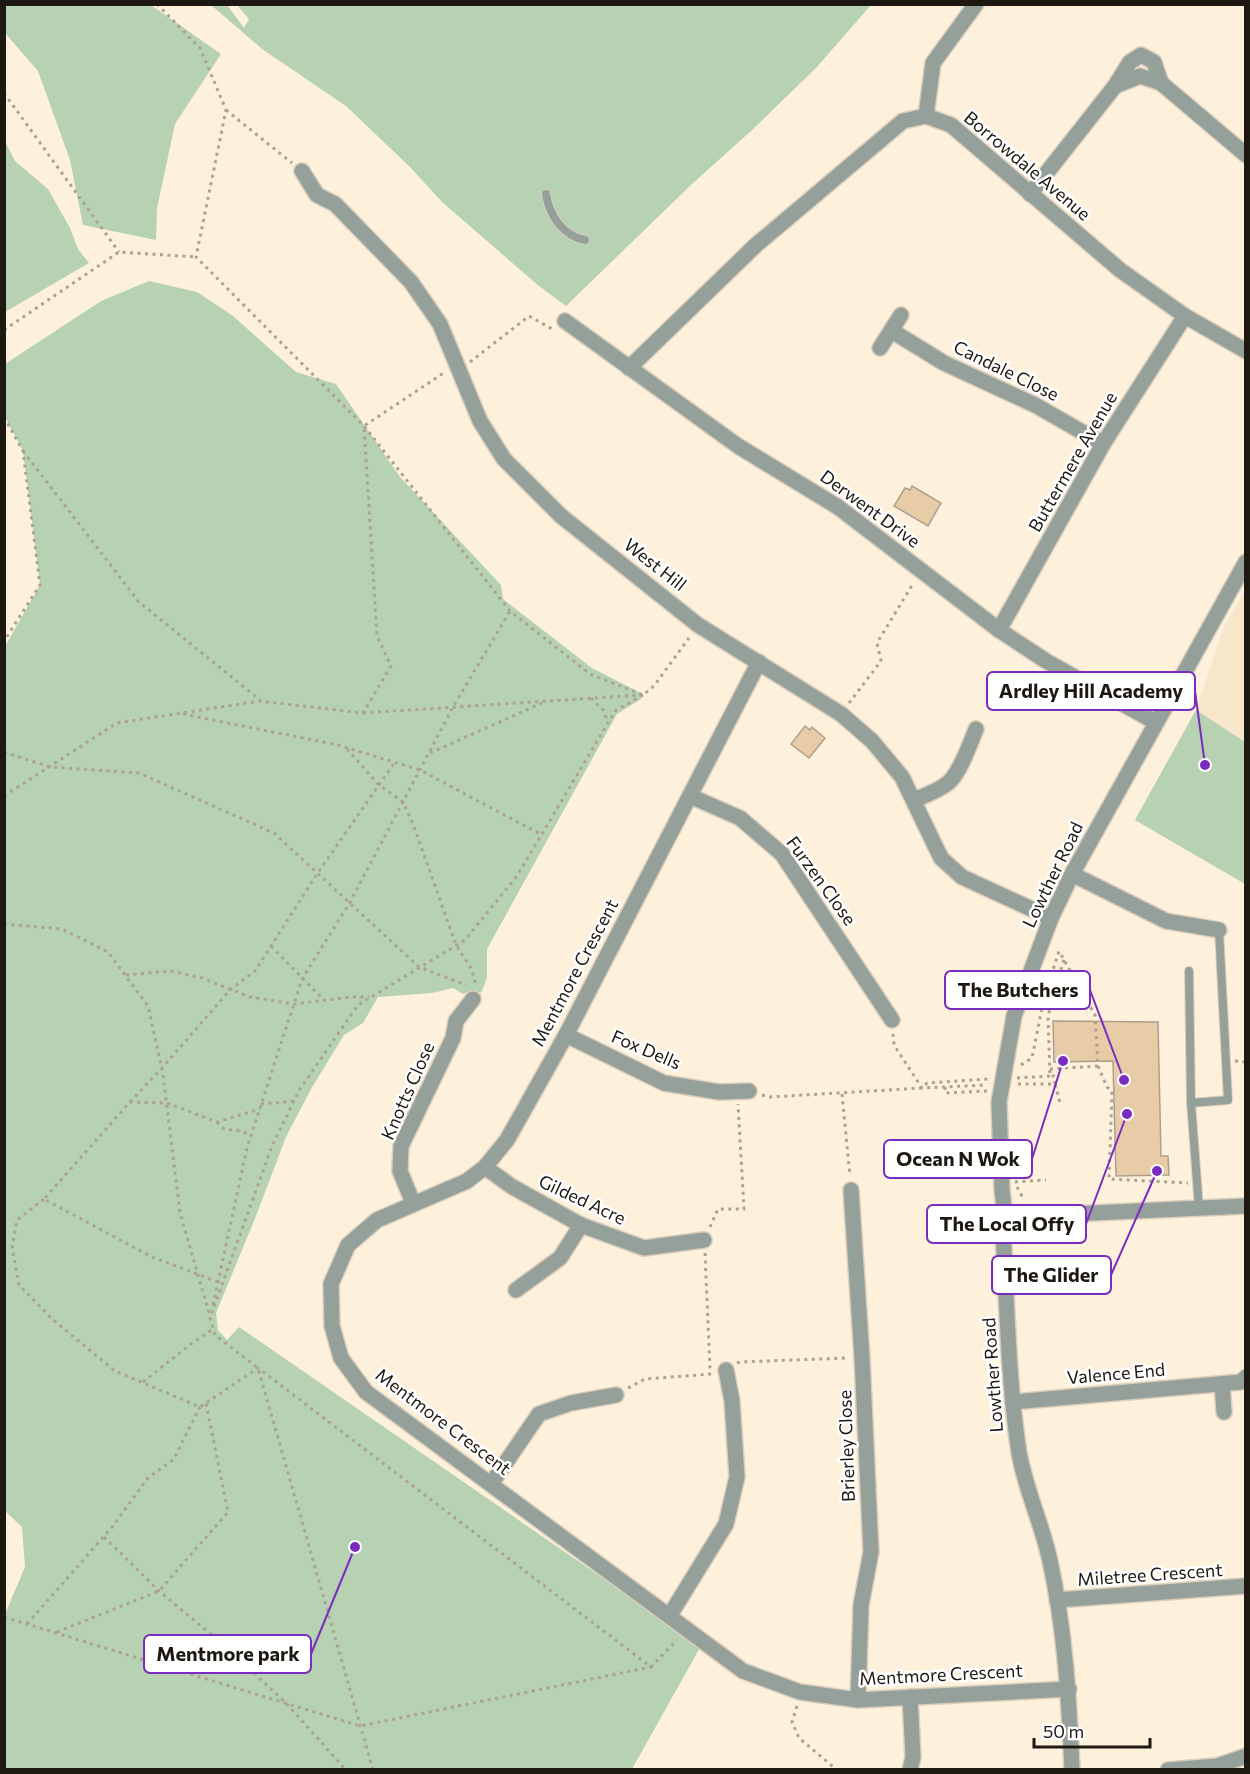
<svg xmlns="http://www.w3.org/2000/svg" width="1250" height="1774" viewBox="0 0 1250 1774" font-family="Commissioner,sans-serif">
	<rect width="100%" height="100%" fill="#fef1dc"/>
	<polygon fill="#f8e6cb" points="1245,590 1245,884 1135,820 1196,710 1223,629"/>
	<g fill="#b6d2b3">
		<polygon points="4,5 151,5 221,54 175,124 157,208 156,240 83,225 70,160 38,71 5,33"/>
		<polygon points="211,5 227,5 244,28 249,19 237,5 871,5 816,68 751,131 692,184 566,306 539,286 442,202 411,168 346,106 262,49"/>
		<polygon points="5,141 15,161 48,189 70,228 78,249 89,263 5,312"/>
		<polygon points="149,281 197,292 233,316 296,372 336,384 400,477 501,585 503,599 592,668 641,693 641,699 617,714 487,949 487,978 481,993 473,990 463,994 453,988 432,993 378,997 363,1023 344,1035 311,1089 286,1137 256,1216 216,1313 218,1330 227,1340 239,1327 701,1646 632,1769 5,1770 5,1614 25,1567 22,1527 4,1510 4,648 40,585 23,451 5,417 5,364 101,301"/>
		<polygon points="1196,710 1245,742 1245,884 1135,820"/>
	</g>
	<g fill="#e8cba7" stroke="#ae9f8d" stroke-width="1.5">
		<polygon points="912,486 941,503 928,526 894,506 905,488 910,490"/>
		<polygon points="805,726 810,730 812,727 825,738 809,758 791,744"/>
		<polygon points="1053,1021 1158,1022 1161,1156 1168,1156 1169,1175 1116,1176 1113,1061 1054,1062"/>
	</g>
	<g fill="none" stroke-linecap="round" stroke-linejoin="round">
		<defs>
			<g id="service">
				<path d="M 546,194 C 549,215 563,236 585,240"/>
				<polyline points="1189,971 1191,1103"/>
				<polyline points="1199,1208 1191,1103 1228,1100 1219,930"/>
			</g>
			<g id="minor">
				<polyline points="1115,86 1140,76 1161,83 1246,155"/>
				<polyline points="926,116 933,63 976,4"/>
				<polyline points="302,171 317,195 335,204 411,282 440,324 480,421 504,459 561,516 698,625 841,714 872,741 902,777 941,858 962,877 1051,918"/>
				<polyline points="1030,194 1115,86 1130,62 1141,55 1154,62 1161,83"/>
				<polyline points="565,321 738,446 838,507 999,630 1046,661 1155,722"/>
				<polyline points="892,331 944,363 1035,405 1103,444"/>
				<polyline points="880,348 901,315"/>
				<polyline points="629,368 756,245 903,121 926,116 951,125 1120,270 1185,316 1246,351"/>
				<polyline points="999,630 1103,444 1185,316"/>
				<polyline points="759,662 566,1035 507,1140 485,1167 467,1181 377,1220 348,1245 331,1284 332,1326 341,1358 366,1392 743,1671 800,1692 858,1700 1069,1689"/>
				<polyline points="690,796 740,818 782,854 892,1020"/>
				<path d="M 914,800 C 926,795 938,791 948,783 C 960,773 970,744 976,729"/>
				<polyline points="1072,874 1166,921 1219,930"/>
				<polyline points="566,1035 664,1083 719,1092 749,1091"/>
				<polyline points="485,1167 511,1186 581,1225 644,1248 704,1240"/>
				<polyline points="851,1190 862,1358 871,1552 861,1605 858,1700"/>
				<polyline points="413,1203 400,1171 401,1146 453,1038 456,1021 473,999"/>
				<polyline points="1005,1217 1246,1206"/>
				<polyline points="516,1290 560,1258 581,1225"/>
				<polyline points="1222,1384 1224,1412"/>
				<polyline points="1013,1402 1241,1382 1246,1377"/>
				<polyline points="491,1484 539,1414 571,1403 616,1395"/>
				<polyline points="1057,1600 1246,1586"/>
				<polyline points="670,1615 726,1524 737,1477 732,1401 726,1370"/>
				<polyline points="910,1697 913,1757 910,1770"/>
				<polyline points="1168,1770 1217,1766 1246,1756"/>
			</g>
			<path id="tertiary" d="M 1072,1770 C 1069,1699 1065,1629 1050,1561 C 1042,1523 1023,1484 1018,1446 C 1008,1376 1007,1303 1003,1232 L 1005,1217 L 1002,1190 L 999,1102 L 1014,1016 L 1051,918 L 1072,874 L 1246,562"/>
		</defs>
		<use href="#service" stroke="#dacebc" stroke-width="10"/>
		<use href="#minor" stroke="#dacebc" stroke-width="18"/>
		<use href="#tertiary" stroke="#dacebc" stroke-width="18"/>
		<g stroke="#aca292" stroke-width="3" stroke-dasharray="3 4.5" stroke-linecap="butt">
			<polyline points="157,4 200,48 226,110 196,257 364,426 510,611 590,674 643,695 654,686 689,638"/>
			<polyline points="4,93 119,252"/>
			<polyline points="226,110 292,163"/>
			<polyline points="4,330 119,252 196,257"/>
			<polyline points="470,362 529,316 554,330"/>
			<polyline points="4,417 23,451 40,585 4,641"/>
			<polyline points="23,451 139,602 260,700"/>
			<polyline points="591,698 603,710 608,722"/>
			<polyline points="849,703 881,661 877,643 914,582"/>
			<polyline points="363,713 641,695"/>
			<polyline points="183,714 338,745 420,770 542,835"/>
			<polyline points="347,749 379,785 403,802 413,824 456,945 471,968 476,985"/>
			<polyline points="4,752 50,767 139,773 274,833 419,967 466,985"/>
			<polyline points="430,753 542,703"/>
			<polyline points="4,796 117,723 260,701 363,713 391,666 377,636 364,426 445,372"/>
			<polyline points="4,924 62,929 108,952 148,1006 163,1074 180,1213 210,1316"/>
			<polyline points="271,946 324,1000"/>
			<polyline points="126,975 171,971 202,978 250,997 294,1004 351,997 369,997"/>
			<polyline points="893,1034 894,1045 922,1088 986,1085"/>
			<polyline points="1235,1061 1246,1062"/>
			<polyline points="1021,1065 1032,1058 1044,998 1059,951"/>
			<polyline points="1098,1066 1107,1087 1112,1091 1109,1179 1188,1183"/>
			<polyline points="1050,1069 1098,1066 1095,1015 1059,951"/>
			<polyline points="1017,1078 1050,1076"/>
			<polyline points="1018,1084 1055,1084 1060,1103"/>
			<polyline points="1055,1084 1054,1076 1050,1076 1048,1016 1064,959"/>
			<polyline points="945,1087 945,1093 987,1091"/>
			<polyline points="842,1094 850,1176"/>
			<polyline points="762,1095 770,1097 922,1088 927,1083 989,1079"/>
			<polyline points="130,1102 162,1068 230,990 255,971 317,874 395,762"/>
			<polyline points="261,1104 294,1101"/>
			<polyline points="217,1122 224,1129 242,1131 251,1136"/>
			<polyline points="1015,1182 1046,1180"/>
			<polyline points="1017,1187 1023,1198"/>
			<polyline points="44,1199 17,1220 12,1247 19,1285 52,1319 115,1371 200,1407 258,1368 651,1667 677,1640"/>
			<polyline points="710,1227 718,1209 744,1209 738,1104"/>
			<polyline points="705,1253 710,1369"/>
			<polyline points="218,1282 152,1257 44,1199 130,1102 167,1103 217,1122 260,1109"/>
			<polyline points="213,1305 247,1148 302,979 349,904 453,707 510,611"/>
			<polyline points="737,1363 740,1362 847,1358"/>
			<polyline points="143,1382 191,1344 213,1329"/>
			<polyline points="628,1388 645,1379 712,1374"/>
			<polyline points="104,1537 159,1591 225,1646 286,1703 346,1770"/>
			<polyline points="4,1617 360,1726 651,1667"/>
			<polyline points="27,1624 113,1526 147,1479 174,1459 200,1407"/>
			<polyline points="57,1632 159,1591 228,1512 206,1403"/>
			<polyline points="797,1706 792,1722 799,1738 837,1770"/>
			<polyline points="373,1770 258,1368 215,1335 210,1318 272,1146 300,1089 358,1005 465,940 517,876 615,711 643,695"/>
		</g>
		<use href="#service" stroke="#95a09b" stroke-width="8"/>
		<use href="#minor" stroke="#95a09b" stroke-width="15"/>
		<use href="#tertiary" stroke="#95a09b" stroke-width="15"/>
	</g>
	<g text-anchor="middle" stroke-width="5" stroke-linejoin="round" paint-order="stroke">
		<g font-size="18" fill="#1d1811" stroke="#fff">
			<text transform="translate(1027 166) rotate(40)" y="6">Borrowdale Avenue</text>
			<text transform="translate(1006 371) rotate(26)" y="6">Candale Close</text>
			<text transform="translate(1073 462) rotate(-60)" y="6">Buttermere Avenue</text>
			<text transform="translate(870 509) rotate(36)" y="6">Derwent Drive</text>
			<text transform="translate(655 565) rotate(38)" y="6">West Hill</text>
			<text transform="translate(1053 875) rotate(-64)" y="6">Lowther Road</text>
			<text transform="translate(821 881) rotate(54)" y="6">Furzen Close</text>
			<text transform="translate(575 973) rotate(-62)" y="6">Mentmore Crescent</text>
			<text transform="translate(646 1050) rotate(23)" y="6">Fox Dells</text>
			<text transform="translate(408 1091) rotate(-66)" y="6">Knotts Close</text>
			<text transform="translate(582 1200) rotate(25)" y="6">Gilded Acre</text>
			<text transform="translate(1116 1374) rotate(-5)" y="6">Valence End</text>
			<text transform="translate(993 1375) rotate(-94)" y="6">Lowther Road</text>
			<text transform="translate(443 1422) rotate(37)" y="6">Mentmore Crescent</text>
			<text transform="translate(847 1446) rotate(-92)" y="6">Brierley Close</text>
			<text transform="translate(1150 1575) rotate(-4)" y="6">Miletree Crescent</text>
			<text transform="translate(941 1675) rotate(-3)" y="6">Mentmore Crescent</text>
		</g>
	</g>
	<path fill="none" stroke="#7b2cbf" stroke-width="2" d="M1205 765L1195 691M1124 1080L1090 990M1063 1061L1032 1159M1127 1114L1086 1224M1157 1171L1111 1275M355 1547L311 1654"/>
	<g fill="#7b2cbf" stroke="#fff" stroke-width="2">
		<circle cx="1205" cy="765" r="6"/>
		<circle cx="1124" cy="1080" r="6"/>
		<circle cx="1063" cy="1061" r="6"/>
		<circle cx="1127" cy="1114" r="6"/>
		<circle cx="1157" cy="1171" r="6"/>
		<circle cx="355" cy="1547" r="6"/>
	</g>
	<g fill="#fff" stroke="#7b2cbf" stroke-width="2">
		<rect x="987" y="672" width="208" height="38" rx="6"/>
		<rect x="945" y="971" width="145" height="38" rx="6"/>
		<rect x="884" y="1140" width="148" height="38" rx="6"/>
		<rect x="927" y="1205" width="159" height="38" rx="6"/>
		<rect x="992" y="1256" width="119" height="38" rx="6"/>
		<rect x="144" y="1635" width="167" height="38" rx="6"/>
	</g>
	<g font-size="20" text-anchor="middle" font-weight="bold" fill="#1d1811">
		<text x="1091" y="698">Ardley Hill Academy</text>
		<text x="1018" y="997">The Butchers</text>
		<text x="958" y="1166">Ocean N Wok</text>
		<text x="1007" y="1231">The Local Offy</text>
		<text x="1051" y="1282">The Glider</text>
		<text x="228" y="1661">Mentmore park</text>
	</g>
	<rect width="1250" height="1774" fill="none" stroke="#1d1811" stroke-width="12"/>
	<path d="M1034 1738v9h116v-9" fill="none" stroke="#1d1811" stroke-width="3"/>
	<text x="1043" y="1738" font-size="18" fill="#1d1811" stroke="#ffffff" stroke-width="4.5" paint-order="stroke">50 m</text>
</svg>
